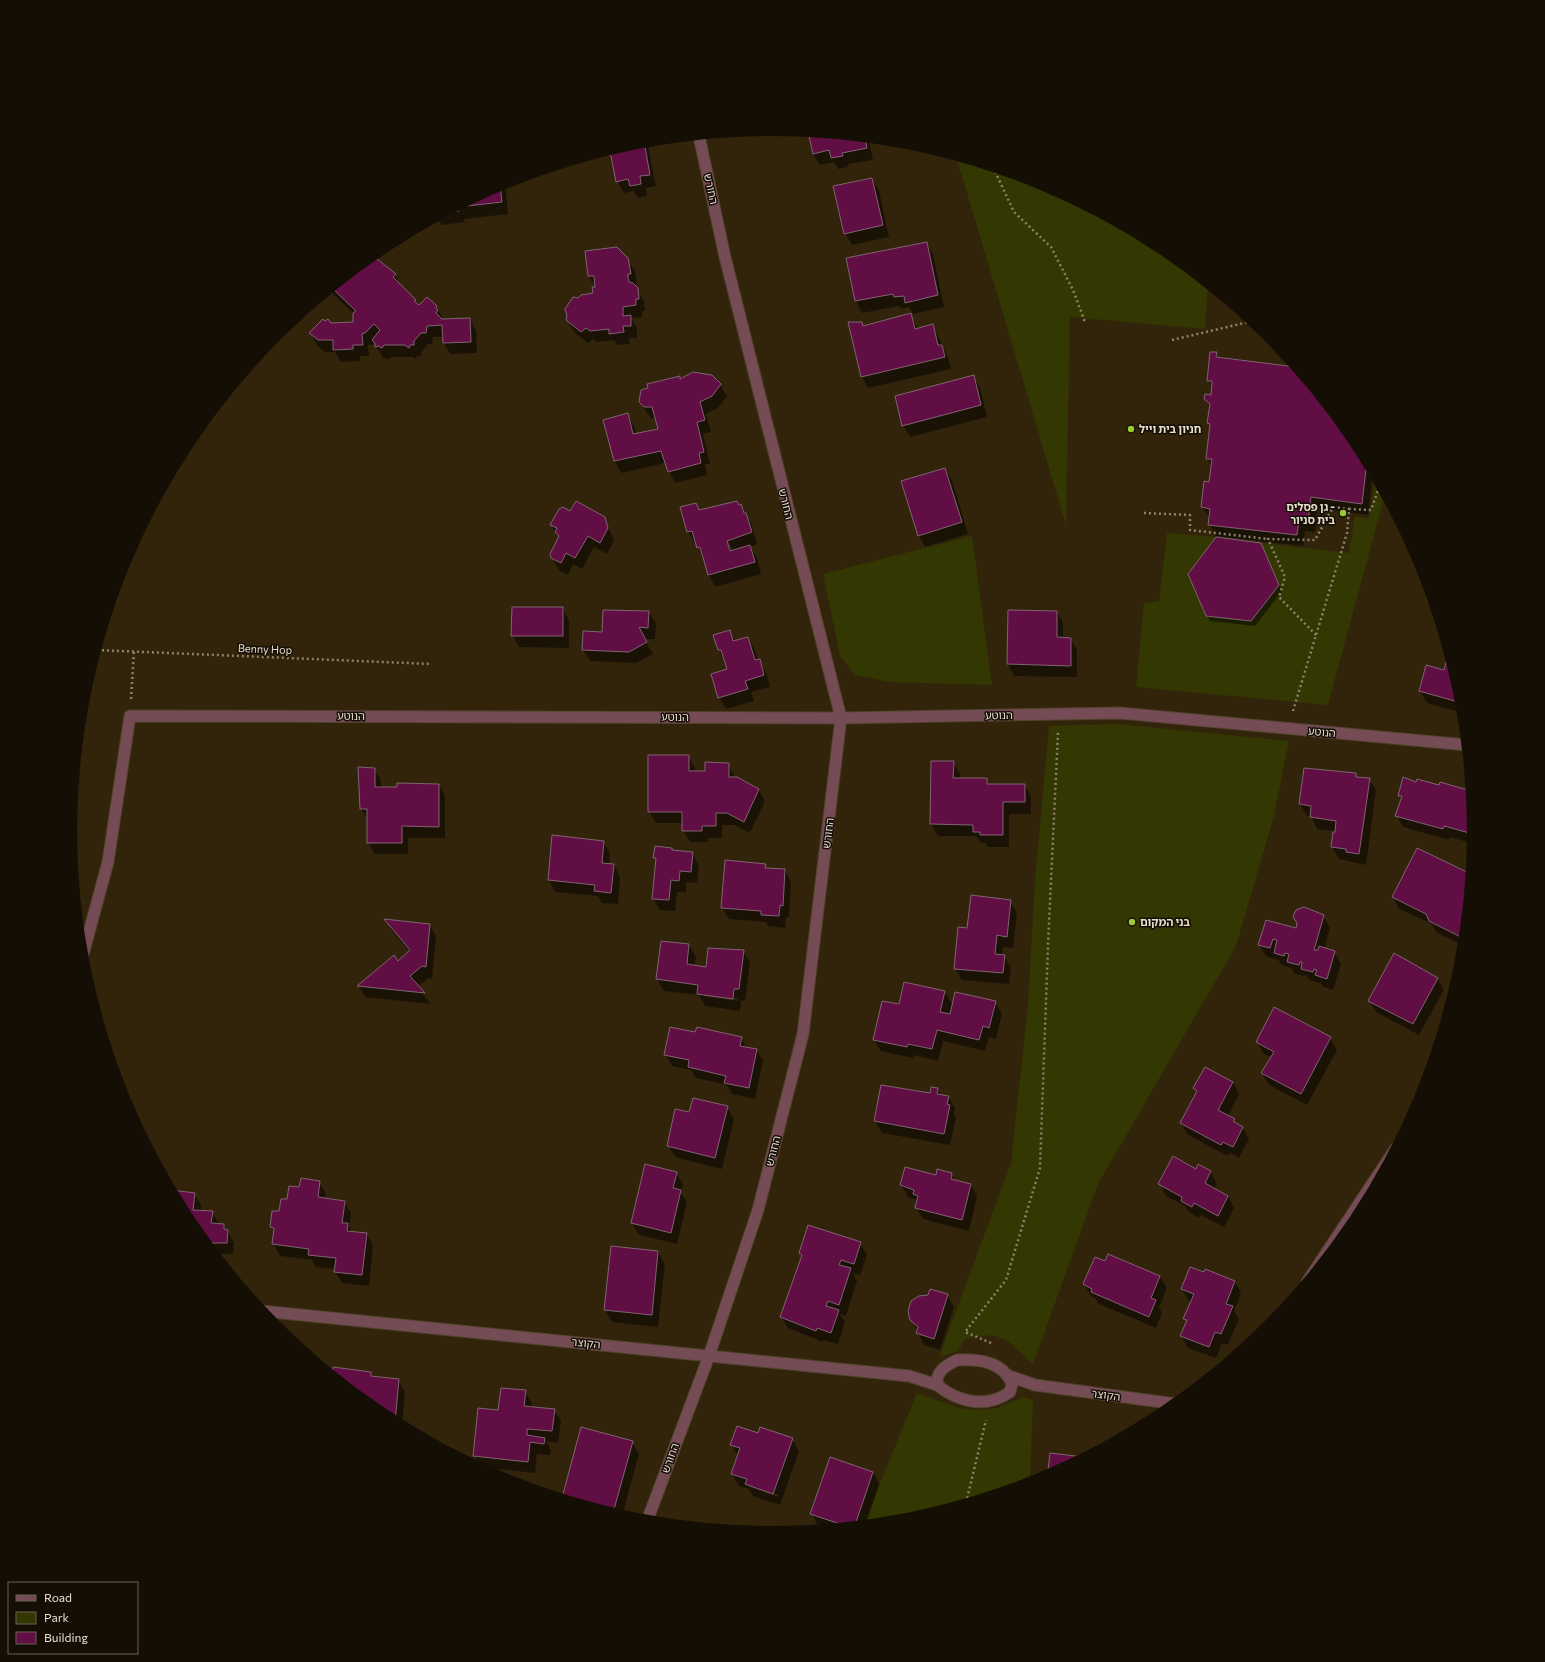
<svg xmlns="http://www.w3.org/2000/svg" width="1545" height="1662" viewBox="0 0 1545 1662" font-family="Commissioner,'Noto Sans Hebrew',sans-serif">
	<rect width="100%" height="100%" fill="#32240b"/>
	<g fill="#333702">
		<polygon points="956,156 1042,182 1163,247 1208,284 1205,329 1070,317 1066,525"/>
		<polygon points="1376,477 1385,494 1328,705 1136,687 1144,603 1159,601 1167,533 1216,537 1188,574 1206,616 1251,621 1279,585 1261,543 1349,553 1355,517 1369,518"/>
		<polygon points="972,536 992,685 890,682 855,675 840,656 823,574"/>
		<polygon points="1118,724 1289,741 1274,816 1236,946 1098,1184 1033,1364 1007,1340 992,1335 965,1339 958,1351 939,1357 1011,1163 1028,1004 1035,881 1049,726"/>
		<polygon points="917,1393 959,1408 976,1410 997,1408 1023,1397 1033,1400 1030,1483 909,1520 863,1525"/>
	</g>
	<g fill="#0007" fill-rule="evenodd">
		<polygon points="809,132 868,138 873,160 848,164 848,167 838,169 834,162 820,165 813,154"/>
		<polygon points="647,141 656,186 646,188 647,196 638,198 634,191 624,193 617,181 610,150 636,142"/>
		<polygon points="872,179 879,191 889,237 852,245 845,233"/>
		<polygon points="505,182 508,214 464,219 465,222 442,225 436,218"/>
		<polygon points="927,243 933,254 944,307 913,314 909,307 901,309 900,306 862,313 856,301 847,258"/>
		<polygon points="618,248 635,271 637,285 634,285 644,301 645,311 642,311 642,317 631,318 637,328 637,338 629,338 630,344 617,345 614,340 597,342 593,339 588,343 574,332 567,320 567,307 579,299 594,294 596,288 589,276 586,252"/>
		<polygon points="369,258 395,275 401,286 416,300 419,306 427,298 437,307 443,319 442,320 470,319 476,331 477,353 450,354 444,343 444,337 433,337 432,344 428,344 421,353 421,356 417,356 416,359 413,357 391,357 389,359 383,358 374,342 372,345 368,345 369,356 360,356 360,361 341,362 335,352 325,352 317,345 310,333 331,324 354,323 354,314 333,294 331,289"/>
		<polygon points="910,314 918,329 933,326 948,357 951,369 868,388 862,377 861,323 864,327"/>
		<polygon points="1216,353 1219,359 1297,368 1357,441 1375,476 1372,481 1368,515 1317,508 1315,532 1305,531 1303,546 1216,536 1209,524 1210,519 1202,507 1210,483 1212,467 1207,458 1211,428 1208,423 1210,407 1205,399 1212,396 1212,388 1208,380"/>
		<polygon points="694,373 711,376 720,385 727,396 719,407 706,414 711,432 703,434 710,464 705,464 707,475 675,483 665,463 621,473 615,461 604,420 627,414 634,426 636,434 659,430 656,418 651,418 647,413 640,401 679,377 681,380"/>
		<polygon points="973,376 980,388 987,417 910,437 903,425"/>
		<polygon points="945,469 952,480 968,534 925,547 919,535"/>
		<path d="M 696,504 L 700,511 L 741,505 L 752,525 L 757,544 L 750,547 L 757,558 L 761,574 L 715,587 L 709,575 L 704,558 L 696,543 L 695,543 L 688,532 ZM 725,536 L 734,551 L 732,551 L 724,538 Z"/>
		<polygon points="571,512 604,518 614,541 607,554 594,547 582,569 573,564 568,575 559,570 552,558 559,538 551,525"/>
		<polygon points="1261,544 1282,591 1255,626 1210,621 1207,615"/>
		<polygon points="562,608 569,620 569,648 519,647 512,635"/>
		<polygon points="1009,611 1057,612 1063,623 1063,638 1071,639 1077,650 1077,677 1014,676 1008,664"/>
		<polygon points="649,612 656,624 655,639 644,639 653,654 636,663 590,661 583,650 603,633"/>
		<polygon points="729,631 735,641 748,638 755,650 758,661 766,672 770,687 751,692 754,701 726,709 719,697 728,670 719,650"/>
		<polygon points="1420,691 1462,694 1463,713 1427,703"/>
		<polygon points="688,756 695,768 695,772 706,772 728,764 735,778 758,789 765,801 750,833 735,825 722,825 722,838 708,838 708,842 690,842 683,830 683,823 656,823 649,812"/>
		<polygon points="953,762 960,774 960,779 986,779 989,785 1025,785 1031,797 1031,814 1009,814 1009,847 988,847 986,843 981,843 976,836 938,836 931,824"/>
		<polygon points="374,769 381,780 381,788 439,785 445,796 445,838 408,838 408,854 375,854 368,842 368,820 361,809"/>
		<polygon points="1355,774 1357,778 1369,779 1376,790 1366,865 1339,859 1332,847 1335,831 1317,829 1311,816 1307,816 1300,804"/>
		<polygon points="1417,784 1471,792 1475,831 1474,844 1450,837 1449,840 1403,827 1397,816 1402,800 1399,795"/>
		<polygon points="553,836 603,842 610,853 609,865 614,865 620,877 618,904 602,903 598,896 555,892 549,880"/>
		<polygon points="672,849 674,852 692,853 699,865 697,883 686,882 686,892 677,892 675,911 660,910 653,899 657,863 654,858"/>
		<polygon points="765,865 767,869 785,870 791,882 789,917 786,917 785,928 768,926 766,922 729,919 722,908"/>
		<polygon points="1471,876 1464,946 1436,932 1432,924 1399,909 1393,897"/>
		<polygon points="1010,901 1017,913 1013,948 1003,947 1002,956 1004,956 1011,968 1009,984 962,980 955,968 968,929"/>
		<polygon points="1323,916 1330,928 1324,949 1334,952 1341,964 1333,990 1323,987 1320,981 1320,983 1309,980 1306,974 1305,976 1295,974 1291,968 1282,965 1277,958 1277,960 1266,956 1259,945"/>
		<polygon points="386,920 429,925 436,936 432,979 429,978 418,986 430,1004 365,997 359,986 398,962 410,952 392,931"/>
		<path d="M 689,945 L 696,957 L 694,967 L 706,968 L 743,951 L 750,963 L 745,1001 L 741,1000 L 740,1011 L 705,1006 L 699,995 L 664,991 L 657,979 ZM 703,994 L 738,999 L 738,1001 L 703,996 Z"/>
		<polygon points="1437,978 1444,990 1419,1035 1376,1012 1369,1000"/>
		<polygon points="905,983 945,992 953,1006 995,1002 1002,1014 996,1039 989,1037 985,1051 943,1041 938,1061 914,1055 913,1058 881,1051 874,1040 900,1005"/>
		<polygon points="696,1033 741,1038 747,1048 756,1050 763,1061 755,1099 732,1094 727,1085 696,1078 691,1070 672,1066 665,1054"/>
		<polygon points="1330,1038 1337,1050 1307,1105 1269,1085 1262,1073 1272,1058 1264,1054 1257,1042"/>
		<polygon points="1233,1082 1239,1094 1228,1116 1243,1128 1249,1139 1239,1158 1230,1153 1228,1156 1188,1135 1181,1123 1197,1093 1194,1088"/>
		<polygon points="937,1089 941,1096 949,1097 955,1108 954,1114 956,1117 950,1145 882,1133 875,1121 931,1094"/>
		<polygon points="727,1107 734,1119 722,1169 675,1157 668,1145 690,1114"/>
		<polygon points="1199,1165 1211,1172 1217,1184 1214,1189 1228,1196 1234,1208 1224,1227 1201,1215 1199,1218 1189,1212 1185,1206 1166,1196 1160,1184 1196,1170"/>
		<polygon points="676,1173 683,1184 681,1193 687,1202 677,1244 639,1235 632,1223"/>
		<polygon points="951,1174 955,1181 971,1185 977,1196 969,1231 923,1219 916,1207 917,1200 908,1197 901,1185"/>
		<polygon points="319,1182 326,1194 325,1199 344,1202 351,1213 349,1227 352,1232 367,1234 373,1246 369,1286 342,1283 335,1271 336,1269 316,1267 312,1260 280,1256 274,1244 275,1233 271,1227 288,1200 300,1188"/>
		<polygon points="172,1191 194,1194 201,1205 201,1211 212,1212 219,1224 224,1225 234,1243 233,1254 216,1254 188,1221"/>
		<polygon points="860,1243 867,1255 860,1275 853,1273 857,1281 846,1316 840,1314 845,1322 838,1344 823,1340 823,1342 788,1328 781,1317 802,1257 800,1253"/>
		<polygon points="612,1247 658,1252 665,1264 658,1327 612,1322 605,1310"/>
		<polygon points="1108,1255 1160,1277 1167,1288 1159,1307 1162,1313 1156,1328 1099,1304 1095,1298 1091,1296 1084,1284 1105,1262"/>
		<polygon points="1235,1281 1241,1293 1234,1311 1239,1319 1228,1345 1222,1343 1216,1358 1188,1348 1181,1336 1187,1322 1185,1319 1192,1302 1189,1301 1182,1289"/>
		<polygon points="924,1295 947,1295 954,1307 940,1350 924,1345 909,1315 912,1302"/>
		<polygon points="371,1372 373,1377 398,1380 405,1392 402,1426 382,1415 333,1375"/>
		<polygon points="525,1391 532,1403 531,1407 554,1410 561,1421 558,1443 546,1441 551,1450 550,1455 537,1454 535,1473 480,1467 474,1455 499,1412"/>
		<path d="M 758,1434 L 792,1439 L 799,1451 L 780,1505 L 753,1496 L 749,1489 L 739,1486 L 732,1474 L 738,1456 L 731,1444 ZM 750,1485 L 779,1495 L 778,1497 L 750,1487 Z"/>
		<polygon points="632,1442 639,1454 622,1516 563,1498"/>
		<polygon points="1051,1454 1083,1458 1052,1474 1049,1470"/>
		<polygon points="873,1472 879,1484 866,1524 826,1528 818,1526 812,1514"/>
	</g>
	<g fill="#610e44" stroke="#806372">
		<polygon points="808,132 865,138 867,148 842,153 843,156 831,158 829,150 813,154"/>
		<polygon points="644,141 650,175 640,176 641,184 630,186 628,179 616,182 611,156 610,156 608,150"/>
		<polygon points="872,178 883,225 844,234 833,186"/>
		<polygon points="500,184 502,202 458,207 459,211 447,212"/>
		<polygon points="927,242 938,295 905,303 904,296 894,297 893,294 855,301 846,258"/>
		<polygon points="617,247 628,258 631,274 628,274 628,278 629,282 633,283 638,288 639,299 636,299 636,305 623,307 623,316 631,315 631,326 623,326 624,332 609,334 609,329 590,331 586,328 581,332 566,320 567,315 565,309 573,297 578,298 581,295 593,293 592,287 595,287 594,276 588,276 585,251"/>
		<polygon points="372,255 396,274 393,277 416,300 414,301 419,305 427,297 437,306 436,308 438,310 436,313 442,319 470,318 471,342 443,343 442,325 427,326 426,333 421,333 414,341 414,345 410,345 409,348 405,345 384,345 382,348 378,346 375,347 375,343 372,340 380,330 374,324 365,333 362,334 363,345 353,345 353,349 333,350 333,340 318,340 309,333 323,319 325,321 328,319 331,323 353,322 353,313 356,311 332,288"/>
		<polygon points="911,313 915,329 933,324 938,345 942,345 945,357 861,377 848,322 862,322 863,326"/>
		<polygon points="1210,352 1217,352 1216,357 1296,367 1357,441 1369,464 1366,469 1362,504 1311,497 1308,521 1299,520 1297,535 1208,525 1210,509 1201,507 1204,481 1209,482 1212,459 1206,459 1210,424 1207,423 1210,404 1204,399 1205,394 1211,395 1212,381 1207,381"/>
		<polygon points="693,372 712,375 721,384 712,396 700,402 705,420 697,422 704,452 699,453 701,463 668,472 661,451 614,461 603,420 628,413 633,434 658,429 652,407 644,407 639,402 641,390 648,388 647,384 680,376 680,379"/>
		<polygon points="974,375 981,405 902,426 895,396"/>
		<polygon points="945,468 962,522 918,536 901,481"/>
		<polygon points="576,501 605,517 608,528 600,543 588,536 575,558 566,553 561,563 551,558 550,554 559,536 555,532 557,528 550,525 559,509 563,507 570,511"/>
		<polygon points="737,501 739,505 741,504 744,513 746,513 752,532 727,541 730,551 750,545 755,562 708,575 700,547 697,548 692,531 687,532 680,507 696,503 699,510"/>
		<polygon points="1216,537 1261,543 1279,585 1251,621 1206,616 1188,574"/>
		<polygon points="512,607 563,607 563,636 511,636"/>
		<polygon points="603,610 649,611 648,628 639,627 647,642 629,652 582,650 583,631 602,632"/>
		<polygon points="1008,610 1057,611 1057,637 1071,638 1071,666 1007,664"/>
		<polygon points="730,630 733,641 748,637 755,660 760,659 764,675 745,681 748,689 718,698 711,674 727,669 721,650 718,650 713,635"/>
		<polygon points="1449,652 1462,694 1463,709 1461,708 1462,703 1419,691 1426,665 1444,670"/>
		<polygon points="648,755 689,755 689,771 705,771 705,762 729,763 729,777 737,777 759,789 744,822 727,813 716,813 716,826 702,826 702,831 682,831 682,812 648,812"/>
		<polygon points="931,761 954,761 953,778 987,778 987,784 1025,784 1025,802 1003,802 1003,835 980,835 980,832 973,832 973,825 930,824"/>
		<polygon points="358,767 375,768 375,787 397,787 397,783 439,784 439,827 402,826 402,843 367,843 367,809 360,809"/>
		<polygon points="1304,768 1356,773 1356,777 1370,778 1359,854 1346,852 1346,849 1331,847 1333,832 1335,832 1336,821 1310,817 1311,806 1299,804"/>
		<polygon points="1403,777 1416,782 1417,779 1439,785 1440,782 1471,791 1472,796 1468,809 1473,811 1475,828 1473,834 1444,826 1443,829 1395,816 1402,796 1398,796"/>
		<polygon points="552,835 604,841 602,863 614,864 611,893 594,891 595,885 548,880"/>
		<polygon points="655,846 672,848 672,850 693,852 691,872 680,871 679,881 671,880 669,900 652,899 656,858 653,858"/>
		<polygon points="1417,848 1471,874 1466,927 1461,937 1429,921 1426,914 1392,897"/>
		<polygon points="725,860 766,864 765,868 785,869 783,906 780,905 779,916 761,915 761,911 721,908"/>
		<polygon points="971,895 1011,900 1007,937 997,935 995,954 1005,955 1003,973 954,969 958,927 967,928"/>
		<polygon points="1304,907 1324,915 1314,950 1318,950 1319,946 1335,951 1327,979 1315,975 1317,970 1314,969 1313,972 1301,969 1302,962 1300,962 1299,965 1287,962 1289,954 1285,953 1284,956 1274,953 1277,940 1273,939 1270,948 1258,945 1266,920 1296,928 1297,923 1293,917 1294,914 1296,910"/>
		<polygon points="384,919 430,924 426,967 422,966 410,976 425,993 357,986 394,955 398,961 410,950"/>
		<polygon points="661,941 689,944 687,964 706,967 708,948 744,950 739,989 734,989 733,999 697,994 698,985 656,979"/>
		<polygon points="1394,953 1438,978 1413,1024 1368,1001"/>
		<polygon points="904,982 945,991 940,1012 950,1014 955,992 996,1001 989,1028 983,1026 979,1040 937,1030 932,1049 908,1044 907,1047 873,1040 882,1001 899,1004"/>
		<polygon points="1274,1007 1331,1037 1301,1094 1261,1073 1274,1052 1256,1042"/>
		<polygon points="670,1027 695,1032 697,1027 742,1037 740,1046 757,1049 749,1088 724,1083 726,1076 688,1067 689,1060 664,1055"/>
		<polygon points="1205,1067 1233,1082 1218,1110 1235,1119 1233,1121 1243,1127 1233,1147 1223,1142 1221,1145 1180,1123 1197,1091 1193,1088"/>
		<polygon points="881,1085 930,1093 931,1087 938,1088 937,1094 949,1096 947,1104 950,1105 944,1134 874,1121"/>
		<polygon points="693,1098 728,1106 715,1158 667,1146 675,1109 689,1112"/>
		<polygon points="1173,1156 1196,1169 1198,1164 1211,1171 1205,1183 1228,1196 1218,1216 1194,1203 1192,1207 1181,1201 1182,1197 1158,1184"/>
		<polygon points="645,1164 677,1172 673,1188 681,1190 671,1233 631,1223"/>
		<polygon points="905,1167 936,1175 937,1169 952,1173 951,1179 971,1184 962,1220 915,1208 918,1196 913,1194 914,1190 900,1185"/>
		<polygon points="301,1178 320,1181 318,1197 345,1201 342,1223 348,1223 347,1231 367,1233 362,1275 334,1272 336,1258 308,1255 309,1249 272,1244 274,1228 270,1227 272,1211 279,1211 281,1199 287,1199 289,1186 299,1187"/>
		<polygon points="172,1190 195,1193 193,1210 213,1211 211,1223 224,1224 224,1229 228,1230 227,1243 206,1243 188,1221"/>
		<polygon points="808,1225 861,1242 854,1264 841,1260 839,1265 851,1268 839,1305 828,1301 826,1306 839,1310 831,1333 817,1328 816,1331 780,1317 802,1255 799,1253"/>
		<polygon points="611,1246 658,1251 652,1315 604,1310"/>
		<polygon points="1108,1254 1160,1276 1151,1298 1156,1300 1149,1317 1091,1292 1092,1289 1083,1284 1095,1257 1105,1261"/>
		<polygon points="1190,1267 1204,1272 1205,1269 1235,1281 1226,1304 1233,1306 1221,1334 1215,1332 1209,1347 1180,1336 1187,1320 1183,1319 1194,1294 1181,1289"/>
		<polygon points="930,1289 948,1294 934,1339 916,1333 918,1327 910,1320 908,1311 911,1301 919,1296 928,1295"/>
		<polygon points="333,1367 371,1372 371,1376 399,1379 395,1422 382,1415 332,1374"/>
		<polygon points="501,1388 526,1390 524,1406 555,1409 552,1431 527,1429 527,1435 545,1438 544,1444 530,1442 528,1462 473,1456 478,1408 498,1410"/>
		<polygon points="737,1426 758,1433 760,1427 793,1438 773,1494 745,1484 747,1479 731,1474 740,1448 730,1445"/>
		<polygon points="581,1427 633,1441 613,1513 562,1498"/>
		<polygon points="1050,1453 1084,1457 1054,1473 1054,1470 1048,1470"/>
		<polygon points="830,1457 873,1472 855,1525 846,1526 810,1514"/>
	</g>
	<g fill="none" stroke-linecap="round" stroke-linejoin="round">
		<defs>
			<g id="minor">
				<polyline points="82,958 108,862 130,716 841,718 1120,713 1467,745"/>
				<polyline points="262,1311 909,1376 937,1385"/>
				<path d="M 957,1360 C 978,1359 1003,1361 1012,1384 L 1010,1392 C 986,1409 958,1402 937,1385 C 936,1371 945,1366 957,1360 Z"/>
				<polyline points="1009,1376 1035,1385 1176,1404"/>
			</g>
			<g id="tertiary">
				<polyline points="1307,1282 1396,1148"/>
				<polyline points="647,1521 709,1356 758,1210 803,1034 841,718 725,257 699,136"/>
			</g>
		</defs>
		<use href="#minor" stroke="#4f422a" stroke-width="13"/>
		<use href="#tertiary" stroke="#4f422a" stroke-width="13"/>
		<g stroke="#8d826e" stroke-width="2.5" stroke-dasharray="2 3" stroke-linecap="butt">
			<polyline points="993,167 1014,212 1051,247 1073,290 1085,322"/>
			<polyline points="1172,340 1253,321"/>
			<polyline points="1144,513 1190,515 1190,530 1268,539"/>
			<polyline points="1316,635 1279,597 1285,577 1268,539 1315,540 1333,507 1349,509"/>
			<polyline points="97,650 431,664"/>
			<polyline points="131,699 134,651"/>
			<polyline points="1293,711 1347,533 1349,509 1371,510 1380,485"/>
			<polyline points="991,1343 965,1332 1006,1280 1040,1168 1048,945 1058,732"/>
			<polyline points="966,1503 986,1420"/>
		</g>
		<use href="#minor" stroke="#754c56" stroke-width="11"/>
		<use href="#tertiary" stroke="#754c56" stroke-width="11"/>
	</g>
	<g fill="#9acb34" stroke="#150e05" stroke-width="1.5">
		<circle cx="1131" cy="429" r="4"/>
		<circle cx="1343" cy="513" r="4"/>
		<circle cx="1132" cy="922" r="4"/>
	</g>
	<g text-anchor="middle" stroke-width="3" stroke-linejoin="round" paint-order="stroke">
		<g font-size="11" fill="#e6ddce" stroke="#150e05">
			<text transform="translate(711 189) rotate(78)" y="4">החורש</text>
			<text transform="translate(786 504) rotate(76)" y="4">החורש</text>
			<text transform="translate(265 649) rotate(2)" y="4">Benny Hop</text>
			<text transform="translate(999 715) rotate(-1)" y="4">הנוטע</text>
			<text x="351" y="720">הנוטע</text>
			<text x="675" y="721">הנוטע</text>
			<text transform="translate(1322 732) rotate(5)" y="4">הנוטע</text>
			<text transform="translate(828 833) rotate(-83)" y="4">החורש</text>
			<text transform="translate(773 1151) rotate(-76)" y="4">החורש</text>
			<text transform="translate(586 1343) rotate(6)" y="4">הקוצר</text>
			<text transform="translate(1106 1395) rotate(8)" y="4">הקוצר</text>
			<text transform="translate(670 1458) rotate(-70)" y="4">החורש</text>
		</g>
		<g font-size="11" font-weight="bold" fill="#e6ddce" stroke="#150e05" text-anchor="start">
			<text x="1139" y="433">חניון בית וייל</text>
			<text x="1335" y="511" text-anchor="end">גן פסלים -<tspan x="1335" dy="13">בית סניור</tspan></text>
			<text x="1140" y="926">בני המקום</text>
		</g>
	</g>
	<path d="M0 0H1545V1662H0ZM77 831a695 695 0 1 1 1390 0a695 695 0 1 1-1390 0Z" fill="#150e05" fill-rule="evenodd"/>
	<rect x="8" y="1582" width="130" height="72" fill="#150e05" stroke="#696155"/>
	<rect x="16" y="1595" width="20" height="6" fill="#754c56" stroke="#696155"/>
	<text x="44" y="1602" font-size="12" fill="#e6ddce">Road</text>
	<rect x="16" y="1612" width="20" height="12" fill="#333702" stroke="#696155"/>
	<text x="44" y="1622" font-size="12" fill="#e6ddce">Park</text>
	<rect x="16" y="1632" width="20" height="12" fill="#610e44" stroke="#696155"/>
	<text x="44" y="1642" font-size="12" fill="#e6ddce">Building</text>
</svg>
